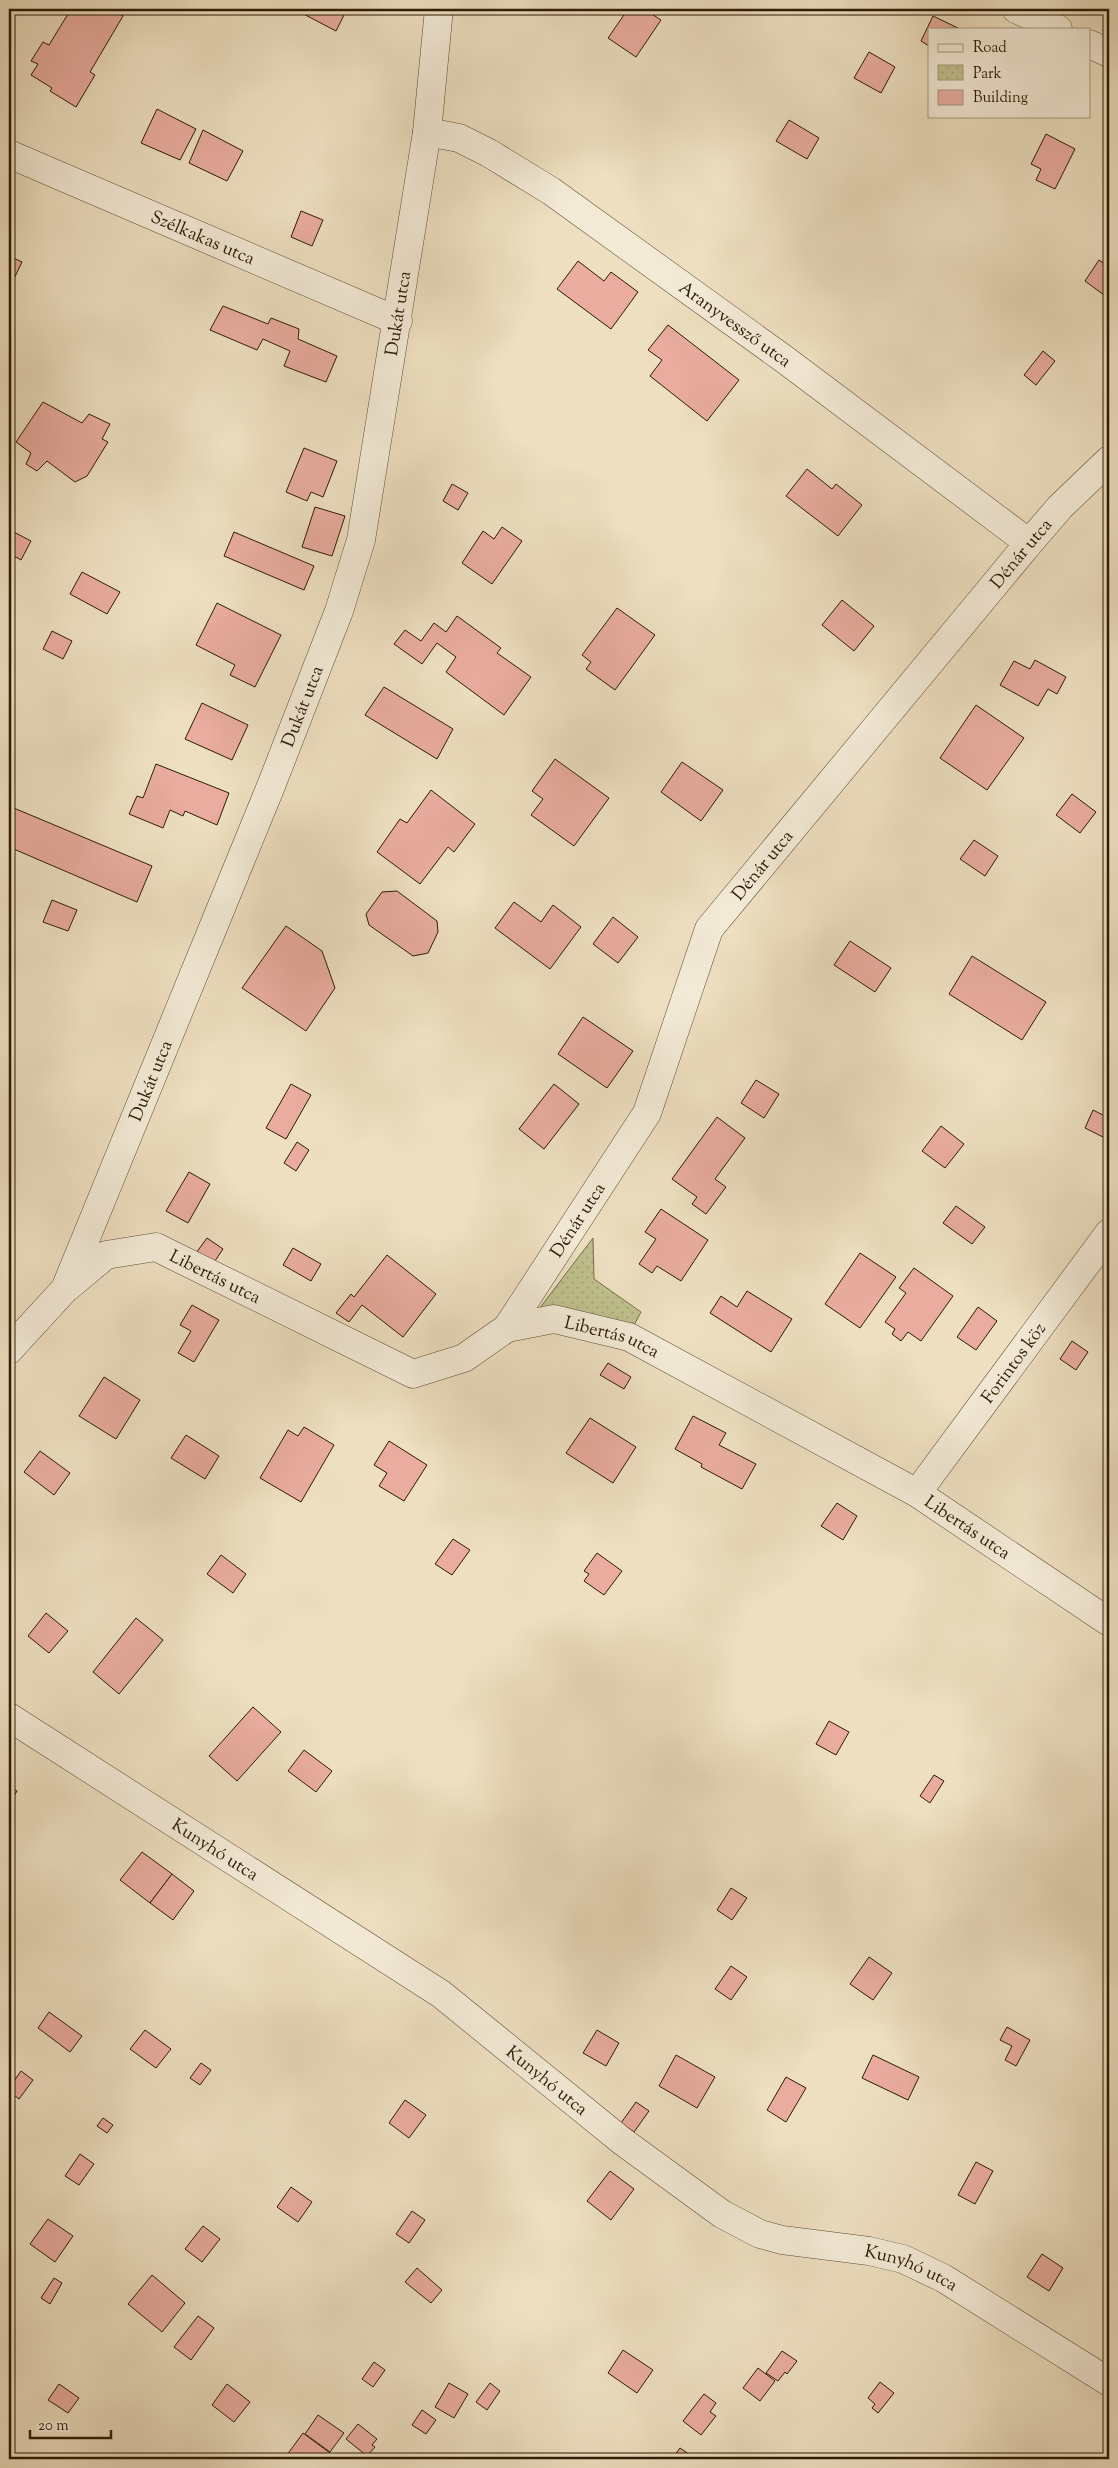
<svg xmlns="http://www.w3.org/2000/svg" width="1118" height="2468" viewBox="0 0 1118 2468" font-family="'Sorts Mill Goudy',serif">
	<defs>
		<pattern id="park-dots" width="8" height="8" patternUnits="userSpaceOnUse" patternTransform="scale(1.25)"><rect width="8" height="8" fill="#bfc08d"/><path d="M2 2h.1M6 6h.1" fill="none" stroke="#a4a478" stroke-width="1.8" stroke-linecap="round"/></pattern>
	</defs>
	<rect width="100%" height="100%" fill="#eddfc0"/>
	<filter id="stains"><feTurbulence type="fractalNoise" baseFrequency=".004" numOctaves="4"/><feColorMatrix values="0 0 0 0 .2 0 0 0 0 .09 0 0 0 0 .02 0 0 0 .5 -.17"/></filter>
	<radialGradient id="worn" r=".72"><stop offset=".6" stop-color="#630" stop-opacity="0"/><stop offset="1" stop-color="#630" stop-opacity=".3"/></radialGradient>
	<polygon fill="url(#park-dots)" stroke="#766e48" points="593,1238 594,1279 641,1312 632,1329 533,1317"/>
	<g fill="#e9ac9f" stroke="#2c1b04">
		<polygon points="71,9 111,9 123,16 90,72 95,75 76,107 50,91 52,88 31,75 38,64 31,61 43,42 49,45"/>
		<polygon points="294,9 347,9 336,31"/>
		<polygon points="628,9 644,9 661,20 636,57 608,38"/>
		<polygon points="933,16 958,28 929,29 929,46 921,41"/>
		<polygon points="869,52 895,67 881,93 854,78"/>
		<polygon points="157,109 196,129 180,160 141,143"/>
		<polygon points="789,120 819,138 807,159 776,141"/>
		<polygon points="203,130 243,151 227,181 189,163"/>
		<polygon points="1046,134 1075,149 1055,189 1036,180 1041,169 1031,164"/>
		<polygon points="301,211 323,220 312,246 291,237"/>
		<polygon points="9,256 22,262 9,289"/>
		<polygon points="1099,260 1109,267 1108,298 1085,281"/>
		<polygon points="578,261 604,281 611,272 638,292 611,329 557,289"/>
		<polygon points="223,306 268,324 271,318 299,329 298,339 337,356 326,382 284,366 290,351 263,339 257,350 210,330"/>
		<polygon points="668,325 739,380 707,421 650,376 662,360 648,350"/>
		<polygon points="1043,351 1055,361 1036,385 1024,375"/>
		<polygon points="43,402 82,423 89,414 110,424 102,439 108,442 87,476 75,482 47,461 37,471 26,464 31,453 16,442"/>
		<polygon points="304,448 337,461 323,497 311,492 307,501 286,492"/>
		<polygon points="807,469 832,489 836,484 862,505 838,536 786,496"/>
		<polygon points="452,484 468,493 458,510 443,501"/>
		<polygon points="315,507 345,516 332,556 302,547"/>
		<polygon points="502,527 522,541 492,584 462,563 483,531 494,539"/>
		<polygon points="10,530 31,541 21,560 9,553"/>
		<polygon points="234,532 314,566 304,590 224,556"/>
		<polygon points="82,572 120,592 107,614 70,594"/>
		<polygon points="842,600 874,626 854,651 822,625"/>
		<polygon points="217,603 281,635 255,687 230,675 235,665 196,645"/>
		<polygon points="617,608 655,635 615,690 586,669 591,662 582,655"/>
		<polygon points="457,616 501,648 497,653 531,677 504,715 446,672 456,657 437,643 422,664 394,644 405,630 421,641 434,623 446,632"/>
		<polygon points="52,631 72,641 63,659 43,649"/>
		<polygon points="1035,660 1066,677 1057,694 1048,689 1038,706 1000,685 1014,661 1030,669"/>
		<polygon points="384,687 453,729 437,759 365,715"/>
		<polygon points="202,703 248,725 232,760 185,739"/>
		<polygon points="976,705 1024,738 987,790 940,758"/>
		<polygon points="555,759 609,798 574,846 531,815 543,799 532,791"/>
		<polygon points="682,762 723,790 701,821 661,792"/>
		<polygon points="156,764 229,793 217,825 185,811 183,816 170,810 163,828 129,814 137,796 143,798"/>
		<polygon points="431,790 475,824 454,852 448,847 420,884 377,852 400,819 407,823"/>
		<polygon points="1072,794 1096,812 1080,833 1056,815"/>
		<polygon points="9,806 152,866 137,902 9,847"/>
		<polygon points="974,840 998,856 985,876 960,859"/>
		<polygon points="397,891 437,921 438,932 428,953 413,956 369,925 366,914 382,892"/>
		<polygon points="52,900 77,910 68,931 43,922"/>
		<polygon points="514,902 541,922 553,905 581,927 550,969 495,928"/>
		<polygon points="613,917 638,937 618,963 593,944"/>
		<polygon points="286,926 322,951 335,988 306,1031 242,988"/>
		<polygon points="850,941 891,968 875,992 834,965"/>
		<polygon points="972,956 1046,1002 1022,1040 949,994"/>
		<polygon points="583,1017 633,1051 607,1088 558,1054"/>
		<polygon points="756,1080 779,1094 764,1118 741,1103"/>
		<polygon points="291,1084 311,1095 286,1139 266,1128"/>
		<polygon points="554,1084 579,1104 544,1149 519,1129"/>
		<polygon points="1093,1110 1109,1118 1109,1140 1085,1128"/>
		<polygon points="717,1117 745,1138 715,1179 726,1187 706,1214 692,1204 697,1197 672,1179"/>
		<polygon points="941,1126 964,1144 945,1168 922,1151"/>
		<polygon points="297,1142 309,1150 296,1171 284,1163"/>
		<polygon points="189,1172 210,1184 188,1223 166,1211"/>
		<polygon points="956,1206 985,1227 972,1244 943,1223"/>
		<polygon points="661,1209 708,1240 681,1281 657,1266 652,1273 639,1264 656,1239 645,1232"/>
		<polygon points="207,1238 223,1249 213,1264 196,1253"/>
		<polygon points="293,1248 321,1264 311,1281 283,1265"/>
		<polygon points="860,1253 896,1277 860,1328 825,1304"/>
		<polygon points="387,1255 436,1294 403,1337 362,1305 349,1322 336,1313 351,1294 354,1297"/>
		<polygon points="914,1268 953,1296 921,1341 908,1332 901,1341 892,1334 895,1329 885,1322 906,1293 899,1288"/>
		<polygon points="747,1291 792,1319 771,1352 710,1313 721,1296 737,1307"/>
		<polygon points="192,1305 219,1320 194,1362 178,1353 191,1331 180,1325"/>
		<polygon points="978,1307 997,1321 976,1350 957,1337"/>
		<polygon points="1072,1341 1088,1352 1076,1370 1060,1359"/>
		<polygon points="608,1363 631,1377 624,1389 600,1375"/>
		<polygon points="104,1377 140,1400 116,1439 79,1416"/>
		<polygon points="693,1416 726,1433 719,1445 756,1464 742,1489 701,1467 702,1464 675,1449"/>
		<polygon points="590,1418 636,1447 613,1483 566,1453"/>
		<polygon points="304,1427 334,1445 301,1502 260,1478 288,1430 298,1436"/>
		<polygon points="186,1435 219,1456 205,1479 171,1458"/>
		<polygon points="389,1441 427,1465 404,1501 379,1486 387,1473 374,1465"/>
		<polygon points="40,1451 70,1473 54,1495 24,1472"/>
		<polygon points="837,1503 857,1516 843,1540 821,1526"/>
		<polygon points="453,1539 470,1550 452,1575 435,1564"/>
		<polygon points="597,1553 622,1571 604,1595 584,1581 589,1574 584,1571"/>
		<polygon points="221,1555 246,1574 233,1593 207,1574"/>
		<polygon points="46,1613 68,1631 49,1653 28,1636"/>
		<polygon points="136,1618 163,1640 119,1694 93,1672"/>
		<polygon points="253,1707 281,1732 237,1781 209,1756"/>
		<polygon points="829,1721 849,1732 836,1755 816,1744"/>
		<polygon points="304,1750 332,1771 316,1792 288,1771"/>
		<polygon points="934,1775 944,1781 930,1803 920,1796"/>
		<polygon points="9,1786 17,1791 9,1805"/>
		<polygon points="142,1852 172,1874 150,1903 120,1880"/>
		<polygon points="172,1874 194,1891 173,1920 150,1903"/>
		<polygon points="731,1888 747,1898 732,1920 717,1910"/>
		<polygon points="869,1957 892,1973 873,2000 850,1984"/>
		<polygon points="731,1966 747,1977 731,2000 715,1989"/>
		<polygon points="49,2012 82,2036 70,2052 38,2028"/>
		<polygon points="1007,2027 1030,2040 1016,2066 1005,2060 1012,2046 1000,2040"/>
		<polygon points="145,2030 171,2049 156,2068 130,2049"/>
		<polygon points="597,2030 619,2043 606,2066 583,2053"/>
		<polygon points="676,2055 715,2077 697,2108 659,2086"/>
		<polygon points="873,2055 919,2077 908,2100 862,2078"/>
		<polygon points="201,2063 211,2070 200,2085 190,2078"/>
		<polygon points="21,2071 33,2080 19,2099 9,2091 9,2088"/>
		<polygon points="786,2077 806,2088 786,2122 767,2110"/>
		<polygon points="405,2100 426,2115 409,2138 389,2123"/>
		<polygon points="636,2102 649,2111 634,2132 621,2123"/>
		<polygon points="103,2118 113,2125 107,2133 97,2126"/>
		<polygon points="80,2154 94,2164 79,2185 65,2176"/>
		<polygon points="976,2162 993,2171 975,2204 958,2195"/>
		<polygon points="610,2171 634,2189 611,2220 587,2201"/>
		<polygon points="291,2187 312,2202 298,2222 277,2207"/>
		<polygon points="412,2211 425,2220 409,2243 396,2234"/>
		<polygon points="48,2219 73,2236 55,2262 30,2244"/>
		<polygon points="203,2226 220,2239 202,2262 185,2249"/>
		<polygon points="1042,2254 1063,2268 1049,2291 1027,2277"/>
		<polygon points="417,2268 442,2290 431,2303 405,2282"/>
		<polygon points="152,2275 185,2303 162,2332 128,2304"/>
		<polygon points="54,2278 62,2283 50,2304 41,2298"/>
		<polygon points="198,2316 214,2328 191,2360 174,2347"/>
		<polygon points="623,2350 653,2370 637,2393 608,2373"/>
		<polygon points="782,2351 797,2361 787,2374 785,2372 778,2381 766,2373"/>
		<polygon points="374,2362 385,2370 373,2387 362,2379"/>
		<polygon points="758,2368 775,2381 760,2401 743,2388"/>
		<polygon points="880,2382 894,2393 878,2413 872,2408 875,2404 868,2398"/>
		<polygon points="449,2383 468,2394 454,2418 435,2407"/>
		<polygon points="490,2383 500,2391 487,2410 476,2402"/>
		<polygon points="59,2384 79,2398 68,2413 48,2400"/>
		<polygon points="227,2384 250,2402 234,2422 212,2405"/>
		<polygon points="704,2394 716,2403 710,2412 716,2416 701,2435 683,2421"/>
		<polygon points="422,2410 436,2420 426,2434 412,2425"/>
		<polygon points="318,2415 344,2433 330,2452 305,2434"/>
		<polygon points="358,2424 377,2439 372,2445 375,2447 367,2456 346,2439"/>
		<polygon points="303,2433 330,2453 326,2459 284,2459"/>
		<polygon points="680,2448 696,2459 672,2459"/>
	</g>
	<g fill="none" stroke-linecap="round" stroke-linejoin="round">
		<defs>
			<g id="minor">
				<polyline points="1016,9 1058,29"/>
				<polyline points="1089,44 1109,53"/>
				<path id="s1" d="M 427,132 L 459,138 L 489,153 L 551,191 L 784,359 L 1029,543"/>
				<path id="s2" d="M 9,154 L 398,321"/>
				<path id="s3" d="M 69,1286 L 106,1255 L 156,1247 L 413,1374 L 464,1358 L 507,1328 L 554,1319 L 629,1337 L 917,1493 L 1109,1622"/>
				<path id="s4" d="M 507,1328 L 647,1113 L 709,929 L 1029,543 L 1060,507 L 1109,460"/>
				<path id="s5" d="M 9,1350 L 65,1289 L 271,786 L 339,611 L 361,540 L 427,132 L 439,9"/>
				<path id="s6" d="M 917,1493 L 1109,1233"/>
				<path id="s7" d="M 9,1717 L 441,1994 L 622,2141 L 722,2214 L 760,2234 L 782,2240 L 869,2251 L 903,2259 L 943,2278 L 1109,2382"/>
			</g>
		</defs>
		<use href="#minor" stroke="#5c4c33" stroke-width="29"/>
		<use href="#minor" stroke="#f3ead6" stroke-width="28"/>
	</g>
	<g text-anchor="middle" stroke-width="4" stroke-linejoin="round" paint-order="stroke">
		<g font-size="18" fill="#2c1b04" stroke="#f3ead6">
			<text dy="6" stroke="none"><textPath href="#s2" startOffset="211">Szélkakas utca</textPath></text>
			<text dy="6" stroke="none"><textPath href="#s5" startOffset="1118">Dukát utca</textPath></text>
			<text dy="6" stroke="none"><textPath href="#s1" startOffset="366">Aranyvessző utca</textPath></text>
			<text dy="6" stroke="none"><textPath href="#s4" startOffset="939">Dénár utca</textPath></text>
			<text dy="6" stroke="none"><textPath href="#s5" startOffset="712">Dukát utca</textPath></text>
			<text dy="6" stroke="none"><textPath href="#s4" startOffset="534">Dénár utca</textPath></text>
			<text dy="6" stroke="none"><textPath href="#s5" startOffset="308">Dukát utca</textPath></text>
			<text dy="6" stroke="none"><textPath href="#s4" startOffset="129">Dénár utca</textPath></text>
			<text dy="6" stroke="none"><textPath href="#s3" startOffset="165">Libertás utca</textPath></text>
			<text dy="6" stroke="none"><textPath href="#s3" startOffset="600">Libertás utca</textPath></text>
			<text dy="6" stroke="none"><textPath href="#s6" startOffset="162">Forintos köz</textPath></text>
			<text dy="6" stroke="none"><textPath href="#s3" startOffset="1005">Libertás utca</textPath></text>
			<text dy="6" stroke="none"><textPath href="#s7" startOffset="245">Kunyhó utca</textPath></text>
			<text dy="6" stroke="none"><textPath href="#s7" startOffset="650">Kunyhó utca</textPath></text>
			<text dy="6" stroke="none"><textPath href="#s7" startOffset="1069">Kunyhó utca</textPath></text>
		</g>
	</g>
	<rect width="1118" height="2468" fill="none" stroke="#eddfc0" stroke-width="30"/>
	<rect x="10" y="10" width="1098" height="2448" fill="none" stroke="#2c1b04" stroke-width="2.5"/>
	<rect x="15" y="15" width="1088" height="2438" fill="none" stroke="#2c1b04"/>
	<rect x="928" y="28" width="162" height="90" fill="#f3ead6" stroke="#a39782"/>
	<rect x="938" y="44" width="25" height="8" fill="#f3ead6" stroke="#a39782"/>
	<text x="973" y="52" font-size="15" fill="#2c1b04">Road</text>
	<rect x="938" y="65" width="25" height="15" fill="url(#park-dots)" stroke="#a39782"/>
	<text x="973" y="78" font-size="15" fill="#2c1b04">Park</text>
	<rect x="938" y="90" width="25" height="15" fill="#e9ac9f" stroke="#a39782"/>
	<text x="973" y="102" font-size="15" fill="#2c1b04">Building</text>
	<path d="M30 2430v8h81v-8" fill="none" stroke="#2c1b04" stroke-width="2.5"/>
	<text x="38" y="2430" font-size="15" fill="#2c1b04" stroke="#f3ead6" stroke-width="4" paint-order="stroke">20 m</text>
	<rect width="100%" height="100%" filter="url(#stains)"/>
	<rect width="100%" height="100%" fill="url(#worn)"/>
</svg>
